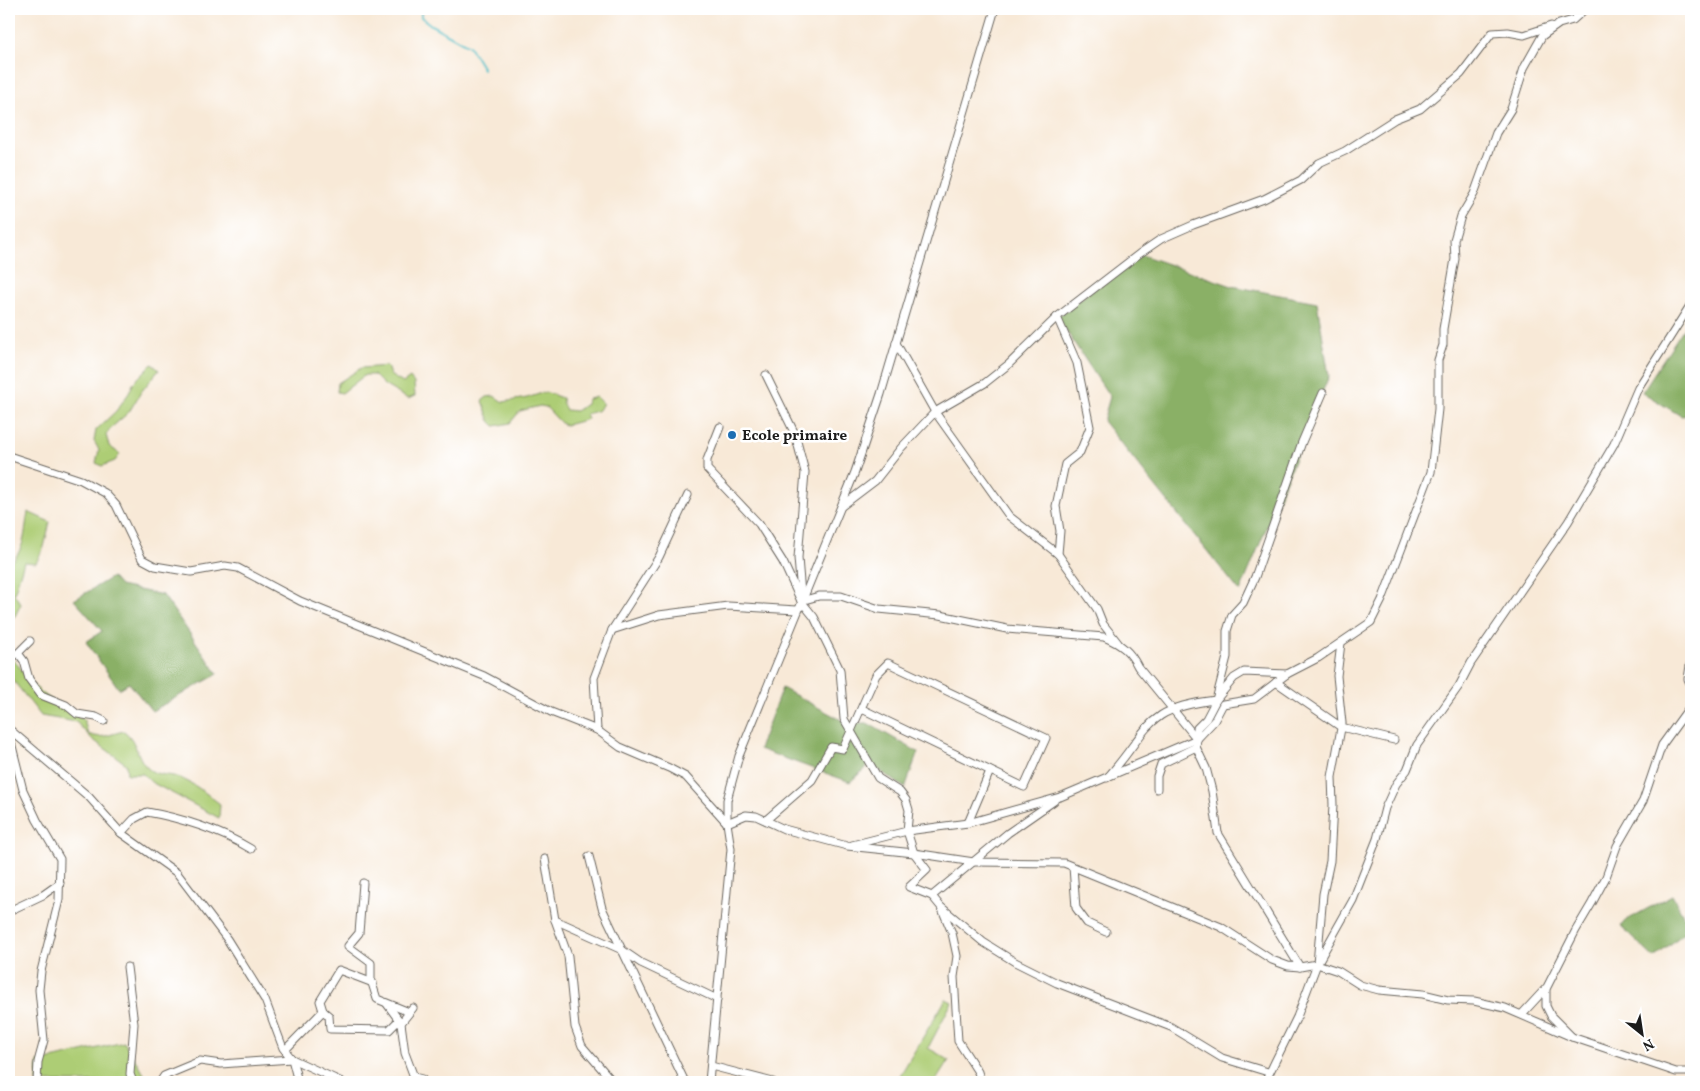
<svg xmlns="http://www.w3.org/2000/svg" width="1700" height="1091" viewBox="0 0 1700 1091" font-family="Vollkorn,serif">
	<rect width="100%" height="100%" fill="#fff"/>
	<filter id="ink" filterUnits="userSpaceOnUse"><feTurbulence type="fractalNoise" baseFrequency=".02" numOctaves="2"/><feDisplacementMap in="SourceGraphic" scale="10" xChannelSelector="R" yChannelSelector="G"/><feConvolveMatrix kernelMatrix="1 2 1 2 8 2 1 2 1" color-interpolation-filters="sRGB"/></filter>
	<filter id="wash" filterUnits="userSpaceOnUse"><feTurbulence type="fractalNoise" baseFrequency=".0096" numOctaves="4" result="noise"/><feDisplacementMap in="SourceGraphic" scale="20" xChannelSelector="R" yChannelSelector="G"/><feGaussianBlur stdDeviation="1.12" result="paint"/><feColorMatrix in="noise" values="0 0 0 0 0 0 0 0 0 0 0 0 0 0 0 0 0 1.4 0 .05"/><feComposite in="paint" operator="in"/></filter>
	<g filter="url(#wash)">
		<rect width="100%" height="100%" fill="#f8e9d7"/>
		<g fill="#adcd75" stroke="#647448">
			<polygon points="152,364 159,370 141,392 129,412 112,427 106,435 109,446 120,454 115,461 102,466 96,463 99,450 94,441 96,430 116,411 129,393 134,382"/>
			<polygon points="387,366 390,375 403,383 410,378 414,383 415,396 408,399 384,385 374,375 365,375 342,393 337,392 338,383 361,368"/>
			<polygon points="545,392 562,398 563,404 566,410 576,411 586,404 588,399 597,397 603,403 599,410 586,414 588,419 566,425 562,424 546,407 540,406 520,411 510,423 495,426 490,421 482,401 487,397 494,396 503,402 527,398"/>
			<path d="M 28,512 L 50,522 L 44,547 L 36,563 L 24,562 L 14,594 L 21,604 L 15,616 L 9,620 L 9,564 C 26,549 24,533 28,512 Z"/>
			<path d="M 9,659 C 21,663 21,673 29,681 C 44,697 66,709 84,720 L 88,734 C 103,740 109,734 124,731 C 138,741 136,760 150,770 C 158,776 171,774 180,778 C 195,784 207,794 220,804 L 219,818 L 151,782 L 143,774 L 127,774 L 126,764 L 92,739 L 76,722 L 41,716 L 9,675 Z"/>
			<polygon points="946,999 952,1002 928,1048 949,1060 935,1082 896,1082"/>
			<polygon points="124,1042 149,1082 37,1082 38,1062"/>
		</g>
		<g fill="#8ab066" stroke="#536641">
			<polygon points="1139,254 1232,286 1317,302 1329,376 1240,592 1103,421 1110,397 1057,317"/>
			<polygon points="1691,317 1691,415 1681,416 1642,392"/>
			<polygon points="112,577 120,586 163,595 218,674 152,711 129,683 119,689 86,642 102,631 74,600"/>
			<polygon points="782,688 847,723 867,723 918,752 905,788 870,764 850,782 759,749"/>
			<polygon points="1672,895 1690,928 1654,958 1621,926 1625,921"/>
		</g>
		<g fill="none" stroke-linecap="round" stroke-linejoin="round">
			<polyline stroke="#51bfc7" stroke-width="2" points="421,9 421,17 431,25 469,46 483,69"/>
		</g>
	</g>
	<g filter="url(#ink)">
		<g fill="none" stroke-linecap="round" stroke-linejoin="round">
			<defs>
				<g id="minor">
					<polyline points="1057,317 1077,363 1090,427 1080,452 1065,464 1056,506 1060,531 1058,554"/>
					<polyline points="896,343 935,412 1009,516 1058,554 1097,609 1103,624 1118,643"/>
					<polyline points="766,375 795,434 805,472 798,558 801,594"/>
					<polyline points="720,427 707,460 707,469 759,524 783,562 801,601 814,617 840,670 844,719 878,778 900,792 906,800 909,810 907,831 914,853 927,870 909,887 932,896 941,907 983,942 1015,962 1057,983 1171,1027 1222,1058 1268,1072"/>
					<polyline points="9,456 81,480 105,493 116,505 142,559 155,566 191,572 225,566 238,568 300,601 484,676 551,712 597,730 620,747 669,768 686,777 727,823 746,815 756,816 784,829 847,846 914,853 974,862 1064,863 1221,927 1272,960 1288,966 1300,967 1317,964 1338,971 1360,985 1379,990 1423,994 1448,1000 1474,1001 1505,1008 1572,1037"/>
					<polyline points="842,506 875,481 901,448 935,412 985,383 1009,364 1057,317 1139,254 1161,239 1193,225 1264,199 1301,180 1319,163 1345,151 1395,119 1420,109 1461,74 1492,33 1508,32 1524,35 1551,26"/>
					<path d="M 801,601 L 819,596 L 841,596 L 879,609 L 940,615 L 1007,629 L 1104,637 C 1121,644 1130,651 1138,667 L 1197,739 L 1196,747 L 1206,768 L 1212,791 L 1218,833 L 1300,967"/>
					<polyline points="612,630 659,615 728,606 797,610"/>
					<polyline points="18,653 30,641"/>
					<polyline points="9,658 18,653 24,661 29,679 41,695 66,705 77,714 96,717 104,721"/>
					<polyline points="1691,659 1688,679 1691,685"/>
					<polyline points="1276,682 1341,727 1394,740"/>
					<polyline points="9,729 89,797 121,833 177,873 227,939 265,1000 283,1048 292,1059 342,1082"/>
					<polyline points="597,730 594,678 612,630 659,557 688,495"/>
					<polyline points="9,734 23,790 37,820 60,859 59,900 41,971 39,990 44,1040 38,1062 37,1082"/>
					<polyline points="1197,739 1197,728 1206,719 1216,700 1227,657 1227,631 1232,615 1243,603 1255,577 1302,442 1323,393"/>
					<path d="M 1107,778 C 1150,730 1143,708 1216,700 L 1234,678 L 1244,672 L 1287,674 L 1318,658 L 1371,622 L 1382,600 L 1431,472 L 1438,409 L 1438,360 L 1443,345 L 1443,329 L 1455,259 L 1454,240 L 1461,216 L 1474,194 L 1496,133 L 1511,109 L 1524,68 L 1542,36 L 1559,24 L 1573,20 L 1585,9"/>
					<polyline points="1157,789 1157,776 1161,764 1196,747"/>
					<polyline points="766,820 812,780 831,747 843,749 876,675 888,663 1046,738 1024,787 862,709"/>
					<polyline points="968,823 990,771"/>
					<path d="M 121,833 L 134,819 L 147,812 C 182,818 221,831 251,849"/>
					<polyline points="852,845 907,831 968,823 1060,797 1197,739 1214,721 1223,704 1254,699 1287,674"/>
					<polyline points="589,856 602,908 685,1082"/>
					<polyline points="545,859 555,920 568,956 575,1027 582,1046 613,1082"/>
					<polyline points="1073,867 1076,908 1087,923 1106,932"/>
					<polyline points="363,883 359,933 348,946 371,963 371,980 377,999 409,1012"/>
					<polyline points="932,896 1008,833 1054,801"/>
					<polyline points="942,909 952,933 957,956 954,977 958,1041 978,1072 981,1082"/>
					<polyline points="9,911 43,895 60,883"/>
					<polyline points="555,920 622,950 641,963 717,999"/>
					<polyline points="1317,964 1353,900 1377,839 1385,808 1396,784 1407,770 1417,745 1459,686 1471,663 1568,522 1614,444 1638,388 1691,304"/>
					<polyline points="127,967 134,1024 130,1074 133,1082"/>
					<polyline points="1546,990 1546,1006 1551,1016 1572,1037 1676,1072 1691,1072"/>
					<polyline points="387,1004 401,1023"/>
					<polyline points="413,1008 401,1023 405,1053 414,1077 422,1079 424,1082"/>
					<polyline points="323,1011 329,1016 330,1029 389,1030 399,1020"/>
					<polyline points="1522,1014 1547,987 1576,930 1592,903 1606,877 1617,846 1643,801 1662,745 1691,705"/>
					<polyline points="285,1050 323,1011 320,1001 339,970 373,983"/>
					<polyline points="292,1059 298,1082"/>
					<polyline points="711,1066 773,1082"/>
					<polyline points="160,1082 164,1076 200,1061 221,1064 292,1059"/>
					<polyline points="709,1082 731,849 727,823 727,800 739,756 855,472 881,394 995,9"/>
					<polyline points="1265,1082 1297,1017 1317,964 1323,894 1330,861 1333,805 1332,777 1342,723 1337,676 1341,643"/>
				</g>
			</defs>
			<use href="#minor" stroke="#69645d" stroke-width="9"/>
			<use href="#minor" stroke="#fff" stroke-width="7"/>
		</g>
	</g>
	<circle fill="#1f6fb2" stroke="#fff" stroke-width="2" cx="732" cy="435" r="5"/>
	<g text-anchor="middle" stroke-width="5" stroke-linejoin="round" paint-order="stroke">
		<g font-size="15" font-weight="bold" fill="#1c1c1c" stroke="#fff" text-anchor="start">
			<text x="742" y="440">Ecole primaire</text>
		</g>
	</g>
	<rect width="1700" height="1091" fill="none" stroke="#fff" stroke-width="30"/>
	<g transform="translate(1642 1034) rotate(150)" stroke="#ffffff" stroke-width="4" paint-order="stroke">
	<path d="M0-4L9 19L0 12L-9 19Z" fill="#1c1c1c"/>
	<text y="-8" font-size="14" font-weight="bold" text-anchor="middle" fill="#1c1c1c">N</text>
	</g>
</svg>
